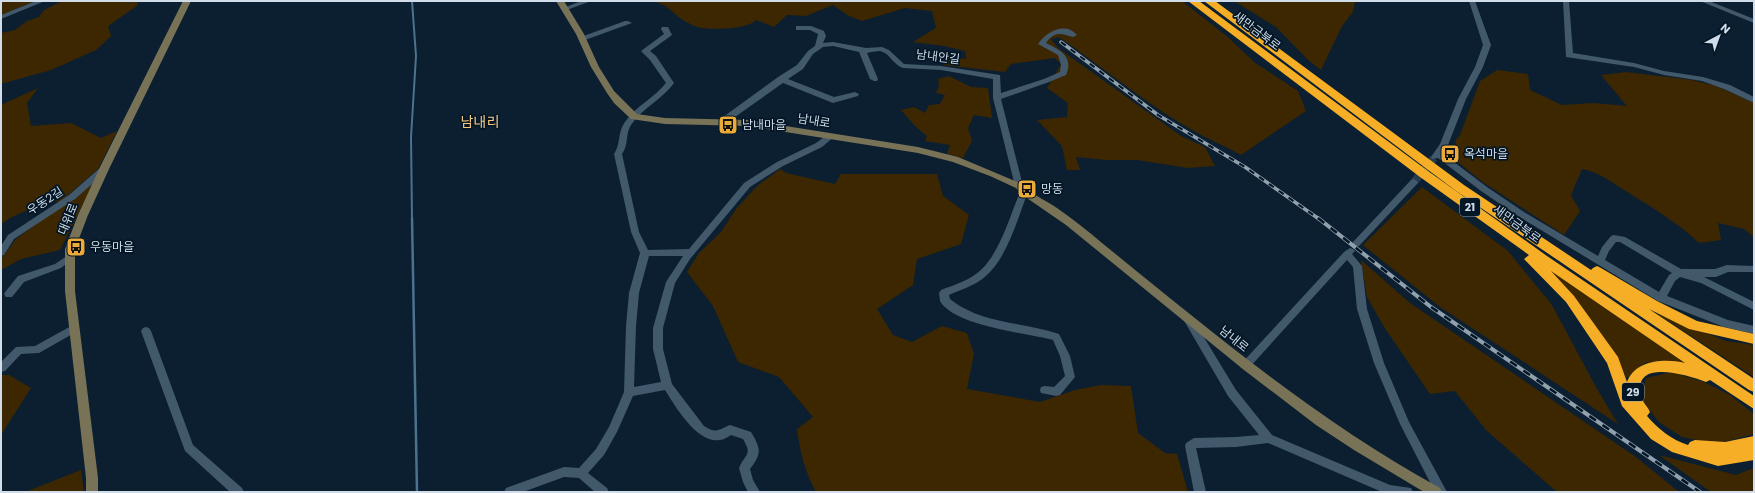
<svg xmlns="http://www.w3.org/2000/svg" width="1755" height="493" viewBox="0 0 1755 493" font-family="Poppins,'Noto Sans KR',sans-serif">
	<rect width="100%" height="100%" fill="#0b1f30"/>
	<g fill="#3d2701">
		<polygon points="1,1 37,1 1,15"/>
		<polygon points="62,1 138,1 137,6 108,26 111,36 96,50 51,70 1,84 1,33 15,30 27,21 39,17 44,10"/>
		<path d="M 652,1 L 1182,1 L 1229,38 L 1254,62 L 1298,91 L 1306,111 L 1241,155 C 1221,144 1201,136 1182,124 C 1139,98 1101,66 1059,37 L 1051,39 L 1058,48 L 1181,136 L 1205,147 L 1215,166 L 1188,168 L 1137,160 L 1106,160 L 1076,157 L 1080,170 L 1067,170 L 1062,146 L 1037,120 L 1067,117 L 1068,103 L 1047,88 L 1061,64 L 1055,58 L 1011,64 L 1005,72 L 943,65 L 946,57 L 966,59 L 965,51 L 944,46 L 913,42 L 936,28 L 932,11 L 905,8 L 862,21 L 849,16 L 833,5 L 806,16 L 787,15 L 774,27 L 756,20 C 748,29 715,30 703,28 C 697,28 688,23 683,20 C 669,11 671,6 652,1 Z"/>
		<polygon points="1234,1 1355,1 1353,12 1342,26 1321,70 1308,60 1276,27"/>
		<path d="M 1497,70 L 1528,74 L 1530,90 L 1562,105 L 1594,103 L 1627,106 L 1601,75 L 1626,72 L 1692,80 L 1716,86 L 1754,103 L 1754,237 L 1744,229 L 1718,223 L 1721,240 L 1699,243 C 1677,222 1654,209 1629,193 C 1614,184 1600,172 1582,169 L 1571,195 L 1580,211 L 1564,235 L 1484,183 L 1455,160 L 1458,152 L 1455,141 L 1460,135 L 1480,81 Z"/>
		<polygon points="949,76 971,87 988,88 992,118 974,115 968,128 972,141 963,158 947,154 950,145 925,141 927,136 916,127 901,110 914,107 925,113 929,105 940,104 945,95 936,93 939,86 938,79"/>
		<polygon points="38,88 27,103 31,126 71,123 101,138 117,131 98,169 60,202 47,201 10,218 1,224 1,105"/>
		<path d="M 780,169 L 786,173 L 835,184 L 841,174 L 937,174 L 943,196 L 969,215 L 961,244 L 917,259 L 913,285 L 877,309 L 893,335 L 912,342 L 942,326 L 967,333 L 974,354 L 967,389 L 1040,402 L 1075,390 L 1101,385 L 1131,386 L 1138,433 L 1165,453 L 1177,454 L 1188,492 L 816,492 C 805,472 800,452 797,429 L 813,417 L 779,377 L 738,362 L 713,306 L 687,272 L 699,253 L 721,232 L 736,209 L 757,186 Z"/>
		<polygon points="94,182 60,250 21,259 1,270 1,259 16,239"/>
		<polygon points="1422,187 1508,251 1552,305 1597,389 1618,424 1440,307 1363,245"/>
		<polygon points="1361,260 1410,303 1636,457 1679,492 1557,492 1486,430 1455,391 1430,394 1384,327 1367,297"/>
		<polygon points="1548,268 1691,366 1668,361 1645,363 1627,378 1580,304"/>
		<polygon points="1656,313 1726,341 1754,345 1754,377"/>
		<polygon points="1672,372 1704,382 1730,395 1754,414 1754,434 1716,444 1682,437 1659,422 1641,399 1646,378"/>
		<polygon points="1,375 9,375 31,388 1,435"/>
		<polygon points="1659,455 1736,475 1754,468 1754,492 1711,492"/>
		<polygon points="81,470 84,492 25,492"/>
	</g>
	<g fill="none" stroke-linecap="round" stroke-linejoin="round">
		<polyline stroke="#4b728f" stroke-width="2" points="412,1 416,56 411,137 412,219"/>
		<polyline stroke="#4b728f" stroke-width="2.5" points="412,218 417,492"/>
		<polyline stroke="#293b4c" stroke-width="8" stroke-dasharray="8 4" stroke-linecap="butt" points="1414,182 1434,158"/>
		<g fill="#42586b" fill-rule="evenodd">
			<polygon points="36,1 45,1 1,19 1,15"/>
			<polygon points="581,1 591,1 567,10 563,10 561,9"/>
			<path d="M 1469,1 L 1475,1 L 1491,45 L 1483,67 L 1466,99 L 1448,145 L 1442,153 L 1487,187 L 1524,212 L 1598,256 L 1602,247 L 1611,236 L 1614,235 L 1625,237 L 1681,269 L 1715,269 L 1727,265 L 1754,266 L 1754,272 L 1728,272 L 1716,277 L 1704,277 L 1754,302 L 1754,310 L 1701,283 L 1680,277 L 1675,281 L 1667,296 L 1728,320 L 1754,326 L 1754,334 L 1724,327 L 1658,301 L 1518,216 L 1481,191 L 1438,158 L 1432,159 L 1431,157 L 1440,144 L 1458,99 L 1475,67 L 1483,45 ZM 1616,242 L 1620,242 L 1672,273 L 1669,275 L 1659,292 L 1605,260 L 1609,251 Z"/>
			<polygon points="1563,1 1569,1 1573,53 1634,63 1664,71 1703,77 1730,85 1754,97 1754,103 1724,89 1702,81 1664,75 1634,67 1566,57"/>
			<polygon points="1700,1 1709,1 1754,19 1754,23"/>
			<polygon points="625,21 628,21 632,23 585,40 579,40 578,38"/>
			<path d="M 796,26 L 811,26 L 824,31 L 826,36 L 823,43 L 833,42 L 866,48 L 882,47 L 889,50 L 904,64 L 941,66 L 1000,75 L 1001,93 L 1044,79 L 1060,72 L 1061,65 L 1058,55 L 1038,44 C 1046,32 1065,21 1077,35 L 1073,37 C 1061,33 1054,31 1046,43 C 1060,50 1074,56 1066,75 L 1049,82 L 1001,99 L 1023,186 L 1019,189 L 1015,186 L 993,98 L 993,79 L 941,70 L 903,68 C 893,65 890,53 880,51 C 876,51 871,52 867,53 L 878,79 L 877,81 L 874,81 L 870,79 L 859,52 L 833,46 L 823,47 L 813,54 L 803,69 L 788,79 L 834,97 L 855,92 L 859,94 L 858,96 L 833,103 L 783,83 L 725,124 L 719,124 L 718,122 L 719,120 L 778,77 L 797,65 L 808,51 L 815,46 L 818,34 L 810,30 L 796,30 Z"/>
			<path d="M 662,27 L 668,27 L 672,35 L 650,51 L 656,56 L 674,83 C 662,100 642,108 631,125 C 625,134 629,145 622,154 L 639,232 L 648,250 L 689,249 L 744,183 L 777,162 L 816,143 L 828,134 L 834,134 L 835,136 L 822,147 L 783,166 L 750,187 L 690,259 L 675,283 L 663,328 L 663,349 L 672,384 L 704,426 C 716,434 718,430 730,425 L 751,432 C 761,449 762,453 750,469 L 753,480 L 760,492 L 748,492 L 743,482 L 739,468 C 745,453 753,456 743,439 L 731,435 C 728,437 723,440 720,440 C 697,444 675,406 665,390 L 633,396 L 617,432 L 604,455 L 588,473 L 607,488 L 609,492 L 595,492 L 579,478 L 564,477 L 523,492 L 504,492 L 506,488 L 564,467 L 579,468 L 596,449 L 609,427 L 624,392 L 626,326 L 629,293 L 640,253 L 631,232 L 614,154 C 621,144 617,133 625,122 C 636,106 654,98 666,83 L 650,60 L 641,51 L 664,34 L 661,29 ZM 649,256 L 683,256 L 666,282 L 653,328 L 653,349 L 661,382 L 634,387 L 636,326 L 639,293 Z"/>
			<polygon points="104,166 107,167 108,169 107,171 75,199 14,239 4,255 1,256 1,246 8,235 69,195 101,167"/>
			<polygon points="1414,179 1418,182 1417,184 1359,246 1353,246 1352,244 1353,242 1411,180"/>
			<path d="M 1024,189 L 1028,192 C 1018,217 1008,256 987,275 C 977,285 962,289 949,295 L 950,299 C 983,325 1021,321 1059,334 L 1070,356 L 1075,377 L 1060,395 L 1056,396 L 1041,393 L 1040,390 L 1041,387 L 1045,386 L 1054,387 L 1065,376 L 1060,356 L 1053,340 C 1026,333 954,326 940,301 L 939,293 L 941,290 C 954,285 971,280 982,269 C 1000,251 1010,216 1020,192 Z"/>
			<polygon points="1350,248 1353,249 1355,251 1352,254 1362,266 1367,309 1384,363 1409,422 1447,492 1435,492 1400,424 1374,363 1357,309 1353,267 1347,260 1249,368 1245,369 1241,368 1240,365 1344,252"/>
			<polygon points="70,254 73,255 75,257 61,268 24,282 12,297 6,297 4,294 6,291 18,276 55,264"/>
			<polygon points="1188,315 1191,316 1236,390 1272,435 1390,485 1411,488 1413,492 1382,492 1268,443 1236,447 1196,448 1206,492 1194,492 1185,446 1186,443 1194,438 1236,437 1259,435 1228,396 1183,319 1185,316"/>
			<polygon points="73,325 76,326 78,329 76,332 39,353 21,354 5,371 1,372 1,362 16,347 35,346"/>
			<polygon points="146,327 149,328 151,331 193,445 242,488 244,492 230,492 185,451 141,331 143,328"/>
		</g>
		<g fill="#787256" fill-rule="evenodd">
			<polygon points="183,1 191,1 109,169 88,215 75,249 75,291 98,478 98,492 86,492 86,478 65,291 65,249 78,215 99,169"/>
			<path d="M 556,1 L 564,1 L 584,34 L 599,67 L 614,91 L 637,114 L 665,118 L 748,120 L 918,147 L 958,157 L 1022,184 C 1031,194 1045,200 1057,208 C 1073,219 1088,231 1102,243 C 1212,332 1316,420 1440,488 L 1442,492 L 1424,492 L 1354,450 L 1316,425 L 1244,370 L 1066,225 L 1021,194 L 1016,188 L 990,176 L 953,162 L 918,153 L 748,126 L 665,124 L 631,119 L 614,103 L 607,93 L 591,67 L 576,34 Z"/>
		</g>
		<g fill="#f6ae26" fill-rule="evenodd">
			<path d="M 1188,1 L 1199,1 L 1428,171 L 1547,256 L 1754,396 L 1754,409 L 1710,380 L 1706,382 C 1687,375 1629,357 1642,399 C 1644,404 1648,407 1650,412 L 1647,416 C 1658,429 1672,440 1688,445 L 1690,442 L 1695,440 L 1725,442 L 1754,436 L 1754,460 L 1718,466 L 1672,452 L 1651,439 L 1622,406 L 1607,363 L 1566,302 L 1524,259 L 1529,255 L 1420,177 ZM 1551,271 L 1685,363 C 1665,358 1635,360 1627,382 L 1618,357 L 1574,296 Z"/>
			<polygon points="1204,1 1215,1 1464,185 1591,270 1593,268 1597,266 1601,268 1657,301 1697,321 1754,334 1754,344 1689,329 1649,309 1754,379 1754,392 1749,390 1456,191"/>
		</g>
		<defs>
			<polyline id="rail-far1" points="1061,42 1158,115 1245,167 1319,219"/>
			<polyline id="rail" points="1318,218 1431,307 1700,492"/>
		</defs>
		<use href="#rail-far1" stroke="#91a0ad" stroke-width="3.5"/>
		<use href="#rail" stroke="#91a0ad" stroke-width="4"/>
		<use href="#rail-far1" stroke="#031626" stroke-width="2" stroke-dasharray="6" stroke-linecap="butt"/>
		<use href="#rail" stroke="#031626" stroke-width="2.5" stroke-dasharray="8" stroke-linecap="butt"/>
	</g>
	<defs>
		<symbol id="bus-square" viewBox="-11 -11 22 22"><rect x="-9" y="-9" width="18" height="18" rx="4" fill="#ebaa39" stroke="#031626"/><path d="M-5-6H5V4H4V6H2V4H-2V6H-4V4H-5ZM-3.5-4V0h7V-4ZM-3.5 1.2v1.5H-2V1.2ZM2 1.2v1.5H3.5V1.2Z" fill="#111"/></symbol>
	</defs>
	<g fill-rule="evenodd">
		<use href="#bus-square" x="717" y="114" width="22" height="22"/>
		<use href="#bus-square" x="1439" y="143" width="22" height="22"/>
		<use href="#bus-square" x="1016" y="178" width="22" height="22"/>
		<use href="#bus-square" x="65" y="236" width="22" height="22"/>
	</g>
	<g text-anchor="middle" stroke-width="3.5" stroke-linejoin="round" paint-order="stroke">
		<g fill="#031626" stroke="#92a1ae" stroke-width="1">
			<rect x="1460" y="198" width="20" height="18" rx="3"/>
			<rect x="1622" y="383" width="22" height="18" rx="3"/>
		</g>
		<g font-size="11" font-weight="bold" fill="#d0dce8">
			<text x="1470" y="211">21</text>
			<text x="1633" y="396">29</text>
		</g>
		<g font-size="12" fill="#d0dce8" stroke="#031626">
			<text transform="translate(1257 31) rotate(37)" y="4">새만금북로</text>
			<text transform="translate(938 57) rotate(7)" y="4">남내안길</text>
			<text transform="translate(814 121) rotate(9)" y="4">남내로</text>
			<text transform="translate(45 201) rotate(-33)" y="4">우동2길</text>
			<text transform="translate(68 219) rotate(-68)" y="4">대위로</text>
			<text transform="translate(1517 224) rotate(36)" y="4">새만금북로</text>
			<text transform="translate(1234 339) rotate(39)" y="4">남내로</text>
		</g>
		<g font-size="12" fill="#d0dce8" stroke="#031626" text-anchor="start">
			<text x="742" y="129">남내마을</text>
			<text x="1464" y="158">옥석마을</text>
			<text x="1041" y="193">망동</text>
			<text x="90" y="251">우동마을</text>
		</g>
		<g font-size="14" fill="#f5c884" stroke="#031626">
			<text x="480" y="127">남내리</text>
		</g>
	</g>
	<rect width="1755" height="493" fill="none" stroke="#d0dce8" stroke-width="4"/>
	<g transform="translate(1719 36) rotate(41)" stroke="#031626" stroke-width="3" paint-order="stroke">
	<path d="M0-3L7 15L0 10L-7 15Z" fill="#d0dce8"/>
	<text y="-6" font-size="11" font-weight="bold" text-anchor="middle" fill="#d0dce8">N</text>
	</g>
</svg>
